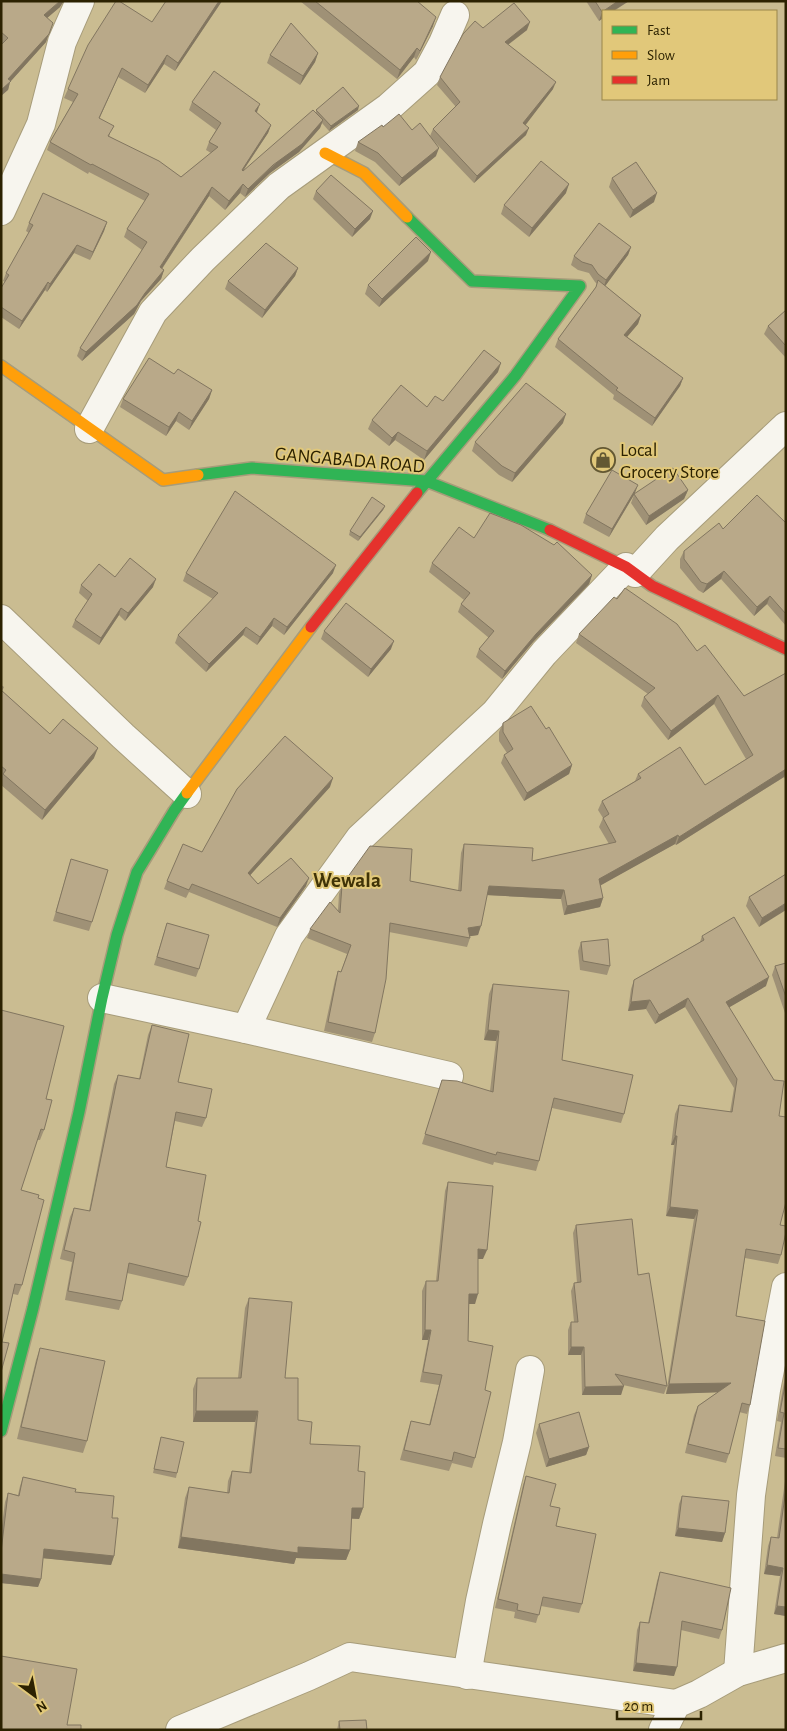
<svg xmlns="http://www.w3.org/2000/svg" width="787" height="1731" viewBox="0 0 787 1731" font-family="'Alegreya Sans',sans-serif">
	<rect width="100%" height="100%" fill="#cabc91"/>
	<g fill="none" stroke-linecap="round" stroke-linejoin="round">
		<defs>
			<g id="street">
				<polyline points="1,211 41,124 62,42 80,1"/>
				<polyline points="89,429 153,312 203,259 279,186 389,107 427,73 443,43 455,15"/>
				<polyline points="635,573 667,538 786,426"/>
				<polyline points="1,619 123,736 187,794"/>
				<polyline points="102,998 246,1029 449,1076"/>
				<polyline points="246,1029 289,936 360,838 495,713 544,653 626,567"/>
				<polyline points="738,1672 751,1495 766,1390 786,1287"/>
				<polyline points="467,1675 480,1601 497,1524 517,1442 530,1370"/>
				<polyline points="180,1730 309,1676 350,1657 676,1704"/>
				<polyline points="663,1730 676,1704 699,1694 738,1672 786,1658"/>
			</g>
			<g id="fast">
				<polyline points="407,217 472,281 580,286 515,376 417,493"/>
				<polyline points="198,475 252,468 426,481 550,530"/>
				<polyline points="1,1431 33,1308 79,1112 102,998 117,935 137,872 174,811 187,793"/>
			</g>
			<g id="slow">
				<polyline points="325,153 364,173 407,217"/>
				<polyline points="1,366 163,480 198,475"/>
				<polyline points="187,793 311,627"/>
			</g>
			<g id="jam">
				<polyline points="550,530 626,567 652,586 786,649"/>
				<polyline points="311,627 417,493"/>
			</g>
		</defs>
		<use href="#street" stroke="#a79c7a" stroke-width="30"/>
		<use href="#fast" stroke="#a79c7a" stroke-width="14"/>
		<use href="#slow" stroke="#a79c7a" stroke-width="14"/>
		<use href="#jam" stroke="#a79c7a" stroke-width="14"/>
		<use href="#street" stroke="#f7f5ee" stroke-width="28"/>
		<use href="#fast" stroke="#30b455" stroke-width="11"/>
		<use href="#slow" stroke="#ff9f0a" stroke-width="11"/>
		<use href="#jam" stroke="#e5322d" stroke-width="11"/>
	</g>
	<g fill="#9f9176">
		<polygon points="1,1 60,7 47,18 46,42 10,82 8,90 2,44 1,43"/>
		<polygon points="222,1 175,71 164,64 145,93 118,77 99,118 110,135 109,136 181,177 211,153 206,150 209,142 216,130 189,110 192,102 257,113 271,125 268,133 243,171 316,112 316,110 358,110 329,131 322,123 320,128 299,152 270,173 245,197 240,193 225,210 209,196 162,269 164,270 161,279 141,301 134,314 82,361 77,356 80,348 142,250 124,237 127,229 145,201 89,172 88,174 47,150 50,142 73,102 64,98 68,89 152,22"/>
		<polygon points="300,1 417,1 433,26 416,60 414,57 397,79"/>
		<polygon points="586,1 629,1 599,21"/>
		<polygon points="483,28 527,30 508,45 553,89 525,125 526,135 474,183 432,139 436,156 399,186 375,162 355,151 358,142 383,127 412,130 430,136 433,129 456,107 437,85 440,77"/>
		<polygon points="318,53 315,62 300,85 267,63 270,55"/>
		<polygon points="612,178 654,202 630,218 609,187"/>
		<polygon points="316,191 370,219 352,237 313,199"/>
		<polygon points="566,193 529,237 501,214 504,205"/>
		<polygon points="107,222 104,231 90,260 74,253 47,292 45,290 19,329 1,317 1,288 5,282 3,281 6,273 29,233 26,231 29,223"/>
		<polygon points="631,247 628,255 605,286 641,315 638,324 627,337 683,378 680,386 652,426 613,399 614,395 555,347 558,339 596,287 597,284 595,282 589,273 578,270 571,265 574,256"/>
		<polygon points="428,261 379,307 365,294 368,285"/>
		<polygon points="298,268 295,276 262,318 225,289 228,281"/>
		<polygon points="786,310 786,358 764,334 768,326"/>
		<polygon points="498,372 424,460 395,440 389,446 368,429 372,420 427,407 443,401"/>
		<polygon points="174,374 212,390 209,399 189,430 176,421 166,436 120,407 123,399"/>
		<polygon points="563,423 512,482 499,475 472,451 475,442"/>
		<polygon points="688,490 684,499 646,525 631,503 634,495 609,537 583,523 586,514 634,494"/>
		<polygon points="385,506 383,510 358,541 349,535 350,531"/>
		<polygon points="786,523 786,626 767,604 754,616 721,579 703,593 698,590 680,568 680,559 684,551 723,529"/>
		<polygon points="474,538 592,575 589,584 533,642 502,679 476,657 479,649 489,638 458,612 461,604 464,600 429,572 432,563"/>
		<polygon points="186,573 333,573 284,635 272,626 257,645 243,635 206,672 175,643 178,635 213,599 183,581"/>
		<polygon points="115,577 153,587 125,621 119,615 99,645 72,627 75,620 88,601 79,593 81,585"/>
		<polygon points="617,599 697,651 744,696 786,673 786,780 784,777 676,845 675,844 600,885 603,898 600,907 564,915 561,899 487,895 478,935 470,936 470,938 467,947 389,932 375,1033 372,1042 324,1031 335,980 338,971 341,972 347,954 307,938 310,929 338,910 339,894 342,885 410,881 458,891 461,853 464,844 532,861 609,844 599,827 603,818 598,810 602,801 635,781 638,774 705,785 746,759 714,704 668,740 641,706 644,697 648,694 576,643 579,634"/>
		<polygon points="324,631 391,649 368,677 321,639"/>
		<polygon points="1,685 4,687 2,691 50,734 94,758 42,820 1,785"/>
		<polygon points="503,723 546,729 572,765 569,774 524,801 501,763 504,755 507,753 499,741 499,732"/>
		<polygon points="330,787 250,875 258,884 306,886 277,927 189,892 186,898 164,889 167,881 202,852"/>
		<polygon points="71,859 92,922 89,931 53,921"/>
		<polygon points="786,874 759,927 746,906 749,897"/>
		<polygon points="167,923 199,969 196,977 154,965"/>
		<polygon points="702,936 766,986 729,1007 779,1116 781,1255 778,1264 745,1258 736,1316 750,1405 747,1414 739,1412 729,1454 726,1463 685,1453 694,1415 698,1406 718,1392 666,1394 694,1219 666,1216 674,1145 671,1145 675,1114 679,1105 730,1112 734,1088 685,1007 655,1024 646,1009 628,1011 631,989 634,980 700,942"/>
		<polygon points="581,942 610,966 607,975 580,970 578,951"/>
		<polygon points="786,963 786,1016 772,975 775,966"/>
		<polygon points="493,984 562,1060 624,1114 621,1123 552,1108 539,1161 536,1171 494,1162 493,1165 422,1144 442,1080 490,1091 496,1041 484,1040 489,994"/>
		<polygon points="1,1010 46,1099 44,1130 40,1140 37,1140 21,1190 22,1285 18,1295 13,1294 2,1342"/>
		<polygon points="152,1025 178,1082 206,1118 202,1127 175,1121 166,1167 188,1277 184,1286 127,1273 122,1301 119,1310 65,1300 72,1262 60,1259 70,1217 74,1208 89,1211 114,1084 118,1075 139,1079 148,1035"/>
		<polygon points="448,1182 483,1259 478,1259 475,1304 469,1304 468,1341 485,1390 475,1458 472,1468 452,1463 449,1471 400,1460 408,1431 411,1421 429,1425 439,1385 420,1382 428,1340 422,1340 422,1291 426,1281 436,1281 445,1191"/>
		<polygon points="576,1225 638,1275 667,1386 664,1394 623,1385 621,1395 582,1395 581,1355 568,1355 568,1330 571,1322 574,1322 571,1291 574,1283 577,1283 573,1233"/>
		<polygon points="249,1298 285,1378 298,1420 310,1444 358,1471 363,1508 359,1519 352,1519 350,1550 346,1560 296,1558 294,1564 178,1548 185,1498 189,1487 227,1493 228,1481 232,1471 249,1473 255,1422 193,1422 193,1389 197,1378 238,1378 245,1308"/>
		<polygon points="40,1348 87,1441 83,1453 17,1439 36,1360"/>
		<polygon points="786,1371 786,1458 775,1456 781,1422 777,1421"/>
		<polygon points="539,1424 589,1447 586,1455 546,1467 536,1433"/>
		<polygon points="161,1437 177,1473 176,1478 153,1473"/>
		<polygon points="786,1474 786,1616 774,1614 780,1576 764,1574 768,1546 771,1537 777,1538"/>
		<polygon points="526,1476 550,1506 582,1604 579,1613 541,1606 536,1623 514,1618 515,1612 495,1608 523,1485"/>
		<polygon points="23,1477 75,1492 112,1518 114,1556 111,1565 43,1558 41,1579 38,1587 1,1583 1,1533 5,1502 8,1493 18,1495 20,1486"/>
		<polygon points="682,1496 725,1533 722,1542 675,1536 679,1504"/>
		<polygon points="660,1572 722,1630 719,1639 681,1630 674,1676 633,1671 637,1630 640,1622 648,1623 657,1581"/>
		<polygon points="339,1721 367,1730 337,1730"/>
	</g>
	<g fill="#827660">
		<polygon points="60,1 64,1 60,7 40,24 44,15"/>
		<polygon points="219,1 222,1 175,71 178,63"/>
		<polygon points="618,1 629,1 613,11 603,11 603,18 599,21 602,12"/>
		<polygon points="436,17 433,26 416,60 420,51"/>
		<polygon points="530,22 527,30 502,49 505,42"/>
		<polygon points="49,34 46,42 10,82 8,90 1,96 1,90 8,79"/>
		<polygon points="417,48 414,57 397,79 400,70"/>
		<polygon points="318,53 315,62 300,85 303,76"/>
		<polygon points="167,55 164,64 145,93 148,85"/>
		<polygon points="122,68 118,77 96,126 99,118"/>
		<polygon points="556,82 553,89 521,131 523,123"/>
		<polygon points="260,104 257,112 252,120 255,111"/>
		<polygon points="359,106 358,110 329,131 331,126"/>
		<polygon points="323,120 320,128 299,152 270,173 245,197 248,189"/>
		<polygon points="271,125 268,133 238,178 242,170"/>
		<polygon points="529,128 526,135 474,183 477,176"/>
		<polygon points="439,148 436,156 399,186 402,178"/>
		<polygon points="243,184 240,193 225,210 229,201"/>
		<polygon points="569,184 566,193 529,237 532,228"/>
		<polygon points="212,187 209,196 157,276 160,267"/>
		<polygon points="657,193 654,202 630,218 633,210"/>
		<polygon points="373,211 370,219 352,237 355,229"/>
		<polygon points="107,222 104,231 90,260 93,252"/>
		<polygon points="77,245 74,253 47,292 50,284"/>
		<polygon points="631,247 628,255 603,289 606,280"/>
		<polygon points="431,252 428,261 379,307 382,299"/>
		<polygon points="298,268 295,276 262,318 265,310"/>
		<polygon points="164,270 161,279 141,301 134,314 82,361 86,352 145,293"/>
		<polygon points="48,282 45,290 19,329 22,321"/>
		<polygon points="641,315 638,324 621,344 624,335"/>
		<polygon points="501,363 498,372 424,460 427,451"/>
		<polygon points="683,378 680,386 652,426 655,418"/>
		<polygon points="212,390 209,399 189,430 192,421"/>
		<polygon points="179,412 176,421 166,436 169,427"/>
		<polygon points="566,414 563,423 512,482 515,473"/>
		<polygon points="398,432 395,440 389,446 392,438"/>
		<polygon points="638,485 635,493 609,537 612,529"/>
		<polygon points="688,490 684,499 646,525 649,516"/>
		<polygon points="385,506 383,510 358,541 360,537"/>
		<polygon points="336,565 333,573 284,635 287,627"/>
		<polygon points="724,571 721,579 703,593 707,584"/>
		<polygon points="592,575 589,584 533,642 502,679 505,671 536,634"/>
		<polygon points="156,579 153,587 125,621 128,613"/>
		<polygon points="770,596 767,604 754,616 757,607"/>
		<polygon points="121,608 119,615 99,645 101,638"/>
		<polygon points="274,618 272,626 257,645 260,637"/>
		<polygon points="246,627 243,635 206,672 209,664"/>
		<polygon points="394,641 391,649 368,677 371,669"/>
		<polygon points="718,695 714,704 668,740 671,731"/>
		<polygon points="98,748 94,758 42,820 45,810"/>
		<polygon points="572,765 569,774 524,801 527,793"/>
		<polygon points="786,769 786,773 784,777 676,845 679,837"/>
		<polygon points="333,778 330,787 245,881 248,873"/>
		<polygon points="678,835 675,844 596,888 599,879"/>
		<polygon points="309,878 306,886 277,927 280,918"/>
		<polygon points="489,886 564,890 561,899 486,895"/>
		<polygon points="603,898 600,907 564,915 567,906"/>
		<polygon points="786,903 786,910 759,927 762,918"/>
		<polygon points="481,926 478,935 465,937 468,928"/>
		<polygon points="769,977 766,986 723,1011 726,1002"/>
		<polygon points="688,998 685,1007 655,1024 659,1015"/>
		<polygon points="650,1000 646,1009 628,1011 631,1002"/>
		<polygon points="488,1030 499,1031 496,1041 484,1040"/>
		<polygon points="675,1136 677,1136 674,1145 671,1145"/>
		<polygon points="670,1207 698,1210 694,1219 666,1216"/>
		<polygon points="478,1249 487,1250 483,1259 474,1259"/>
		<polygon points="469,1294 478,1294 475,1304 465,1304"/>
		<polygon points="425,1330 431,1330 428,1340 422,1340"/>
		<polygon points="571,1347 584,1347 581,1355 568,1355"/>
		<polygon points="731,1383 728,1392 666,1394 669,1384"/>
		<polygon points="624,1386 621,1395 582,1395 585,1387"/>
		<polygon points="196,1411 258,1411 255,1422 193,1422"/>
		<polygon points="589,1447 586,1455 546,1467 549,1459"/>
		<polygon points="352,1508 363,1508 359,1519 349,1518"/>
		<polygon points="678,1528 725,1533 722,1542 675,1536"/>
		<polygon points="181,1537 298,1547 350,1550 346,1560 296,1558 294,1564 178,1548"/>
		<polygon points="44,1549 114,1556 111,1565 41,1558"/>
		<polygon points="767,1565 783,1568 780,1576 764,1574"/>
		<polygon points="1,1574 41,1579 38,1587 1,1583"/>
		<polygon points="777,1606 786,1607 786,1616 774,1614"/>
		<polygon points="636,1663 677,1667 674,1676 633,1671"/>
	</g>
	<g fill="#b9a989" stroke="#827660">
		<polygon points="1,1 60,1 44,15 53,23 49,34 8,79 11,81 1,90 1,45 8,38 1,32"/>
		<polygon points="116,1 119,1 152,22 166,1 219,1 178,63 167,55 148,85 122,68 99,118 114,126 108,136 159,161 181,177 218,147 209,142 221,123 192,102 214,71 260,104 255,111 271,125 242,170 243,171 313,110 323,120 302,144 273,165 248,189 243,184 229,201 212,187 160,267 164,270 145,293 137,305 86,352 80,348 147,242 127,229 149,194 92,164 91,165 50,142 78,94 68,89 88,45"/>
		<polygon points="315,1 417,1 436,17 420,51 417,48 400,70"/>
		<polygon points="595,1 618,1 602,12"/>
		<polygon points="514,3 530,22 505,42 556,82 523,123 529,128 477,176 433,129 460,102 440,77 463,34 475,21 483,28"/>
		<polygon points="291,23 318,53 303,76 270,55"/>
		<polygon points="343,87 359,106 331,126 316,110"/>
		<polygon points="399,114 412,130 420,123 439,148 402,178 378,153 358,142 382,125 383,127"/>
		<polygon points="541,161 569,184 532,228 504,205"/>
		<polygon points="636,162 657,193 633,210 612,178"/>
		<polygon points="331,175 373,211 355,229 316,191"/>
		<polygon points="43,193 107,222 93,252 77,245 50,284 48,282 22,321 1,307 1,288 9,275 6,273 33,225 29,223"/>
		<polygon points="599,223 631,247 606,280 598,274 592,265 582,262 574,256"/>
		<polygon points="416,237 431,252 382,299 368,285"/>
		<polygon points="266,243 298,268 265,310 228,281"/>
		<polygon points="598,280 641,315 624,335 683,378 655,418 616,390 618,388 558,339 596,287"/>
		<polygon points="786,310 786,346 768,326"/>
		<polygon points="484,350 501,363 427,451 398,432 392,438 372,420 401,385 427,407 435,396 443,401"/>
		<polygon points="149,358 174,374 178,369 212,390 192,421 179,412 169,427 123,399"/>
		<polygon points="526,383 566,414 515,473 502,466 475,442"/>
		<polygon points="673,468 688,490 649,516 634,494"/>
		<polygon points="612,470 638,485 612,529 586,514"/>
		<polygon points="235,491 336,565 287,627 274,618 260,637 246,627 209,664 178,635 218,593 186,573"/>
		<polygon points="757,495 786,523 786,614 770,596 757,607 724,571 707,584 701,582 684,559 684,551 719,523 723,529"/>
		<polygon points="372,497 385,506 360,537 350,531"/>
		<polygon points="490,513 521,525 554,545 557,542 592,575 536,634 505,671 479,649 494,631 461,604 470,593 432,563 459,527 474,538"/>
		<polygon points="130,558 156,579 128,613 121,608 101,638 75,620 92,594 81,585 99,564 115,577"/>
		<polygon points="625,588 677,624 697,651 705,645 744,696 786,673 786,769 679,837 678,835 599,879 603,898 567,906 564,890 489,886 481,926 468,928 470,938 390,923 386,979 375,1033 328,1022 338,971 341,972 351,945 310,929 330,902 340,913 342,885 370,846 412,849 410,881 461,891 464,844 533,848 532,861 616,842 603,818 609,814 602,801 641,778 638,774 680,747 705,785 753,755 718,695 671,731 644,697 655,688 579,634 614,597 617,599"/>
		<polygon points="346,603 394,641 371,669 324,631"/>
		<polygon points="1,690 50,734 63,719 98,748 45,810 3,774 6,770 1,766"/>
		<polygon points="531,706 546,729 549,727 572,765 527,793 504,755 513,749 503,732 503,723"/>
		<polygon points="285,736 333,778 248,873 258,884 291,858 309,878 280,918 192,884 189,890 167,881 183,844 202,852 237,789"/>
		<polygon points="71,859 108,870 92,922 56,912"/>
		<polygon points="786,874 786,903 762,918 749,897"/>
		<polygon points="734,917 769,977 726,1002 774,1080 784,1081 779,1116 786,1117 786,1202 780,1225 786,1226 786,1232 781,1255 746,1249 736,1316 765,1321 750,1405 742,1403 729,1454 688,1444 698,1406 731,1383 669,1384 698,1210 670,1207 677,1136 675,1136 679,1105 732,1112 737,1079 688,998 659,1015 650,1000 631,1002 634,980 704,940 702,936"/>
		<polygon points="167,923 209,935 199,969 157,957"/>
		<polygon points="608,939 610,966 583,961 581,942"/>
		<polygon points="786,963 786,997 775,966"/>
		<polygon points="493,984 569,991 562,1060 633,1075 624,1114 554,1098 539,1161 497,1152 496,1155 425,1134 442,1080 457,1081 493,1092 499,1031 488,1030"/>
		<polygon points="1,1010 64,1026 46,1099 52,1100 44,1130 41,1129 21,1190 39,1195 38,1198 44,1200 22,1285 15,1284 2,1342 9,1343 1,1372"/>
		<polygon points="152,1025 189,1034 178,1082 212,1089 206,1118 176,1112 166,1167 206,1175 198,1221 201,1222 188,1277 129,1263 122,1301 68,1291 75,1253 64,1250 74,1208 90,1211 118,1075 140,1079"/>
		<polygon points="448,1182 493,1186 487,1250 478,1249 478,1294 469,1294 468,1341 493,1346 485,1390 491,1392 475,1458 454,1452 452,1461 404,1450 411,1421 430,1425 442,1375 423,1372 431,1330 425,1330 426,1281 438,1281"/>
		<polygon points="632,1219 638,1275 649,1273 667,1386 615,1374 624,1386 585,1387 584,1347 571,1347 571,1322 578,1322 574,1283 581,1282 576,1225"/>
		<polygon points="249,1298 292,1302 285,1378 298,1378 298,1420 312,1422 310,1444 360,1446 358,1471 365,1472 363,1508 352,1508 350,1550 298,1547 298,1553 181,1537 189,1487 229,1493 232,1471 251,1473 258,1411 196,1411 197,1378 241,1378"/>
		<polygon points="40,1348 105,1361 87,1441 21,1427"/>
		<polygon points="786,1380 786,1449 778,1448 784,1413 780,1412"/>
		<polygon points="579,1412 589,1447 549,1459 539,1424"/>
		<polygon points="161,1437 184,1442 177,1473 154,1469"/>
		<polygon points="526,1476 556,1484 550,1506 560,1508 556,1526 596,1534 582,1604 543,1597 539,1615 517,1610 518,1604 498,1599"/>
		<polygon points="23,1477 76,1489 75,1492 114,1496 112,1518 118,1518 114,1556 44,1549 41,1579 1,1574 1,1552 8,1493 19,1496"/>
		<polygon points="786,1489 786,1607 777,1606 783,1568 767,1565 771,1537 779,1538"/>
		<polygon points="682,1496 729,1501 725,1533 678,1528"/>
		<polygon points="660,1572 731,1588 722,1630 682,1621 677,1667 636,1663 640,1622 649,1623"/>
		<polygon points="1,1656 77,1669 67,1725 81,1725 81,1730 1,1730"/>
		<polygon points="366,1720 367,1730 340,1730 339,1721"/>
	</g>
	<defs>
		<symbol id="shop-ring" viewBox="-11 -11 22 22"><circle r="9.5" fill="#e1c87a" stroke="#635833" stroke-width="1.5"/><path d="M-5-2.5h2.3a2.7 3.5 0 0 1 5.4 0H5L5.5 6h-11ZM-1.5-2.5h3a1.5 2.3 0 0 0-3 0Z" fill="#635833"/></symbol>
	</defs>
	<g fill-rule="evenodd">
		<use href="#shop-ring" x="589" y="446" width="28" height="28"/>
	</g>
	<g text-anchor="middle" stroke-width="4" stroke-linejoin="round" paint-order="stroke">
		<g font-size="19" fill="#2c2201" stroke="#e1c87a" text-anchor="start">
			<text x="620" y="456">Local<tspan x="620" dy="22">Grocery Store</tspan></text>
		</g>
		<g font-size="19" fill="#2c2201" stroke="#e1c87a">
			<text transform="translate(350 459) rotate(5)" y="7">GANGABADA ROAD</text>
		</g>
		<g font-size="21" font-weight="bold" fill="#403307" stroke="#e1c87a">
			<text x="347" y="887">Wewala</text>
		</g>
	</g>
	<rect width="787" height="1731" fill="none" stroke="#2c2201" stroke-width="5"/>
	<rect x="602" y="10" width="175" height="90" fill="#e1c87a" stroke="#99864a"/>
	<rect x="612" y="26" width="25" height="8" fill="#30b455" stroke="#99864a"/>
	<text x="647" y="35" font-size="15" fill="#2c2201">Fast</text>
	<rect x="612" y="51" width="25" height="8" fill="#ff9f0a" stroke="#99864a"/>
	<text x="647" y="60" font-size="15" fill="#2c2201">Slow</text>
	<rect x="612" y="76" width="25" height="8" fill="#e5322d" stroke="#99864a"/>
	<text x="647" y="85" font-size="15" fill="#2c2201">Jam</text>
	<g transform="translate(35 1696) rotate(148)" stroke="#e1c87a" stroke-width="4" paint-order="stroke">
	<path d="M0-4L9 19L0 12L-9 19Z" fill="#2c2201"/>
	<text y="-8" font-size="14" font-weight="bold" text-anchor="middle" fill="#2c2201">N</text>
	</g>
	<path d="M617 1711v8h84v-8" fill="none" stroke="#2c2201" stroke-width="2.5"/>
	<text x="624" y="1711" font-size="15" fill="#2c2201" stroke="#e1c87a" stroke-width="4" paint-order="stroke">20 m</text>
</svg>
